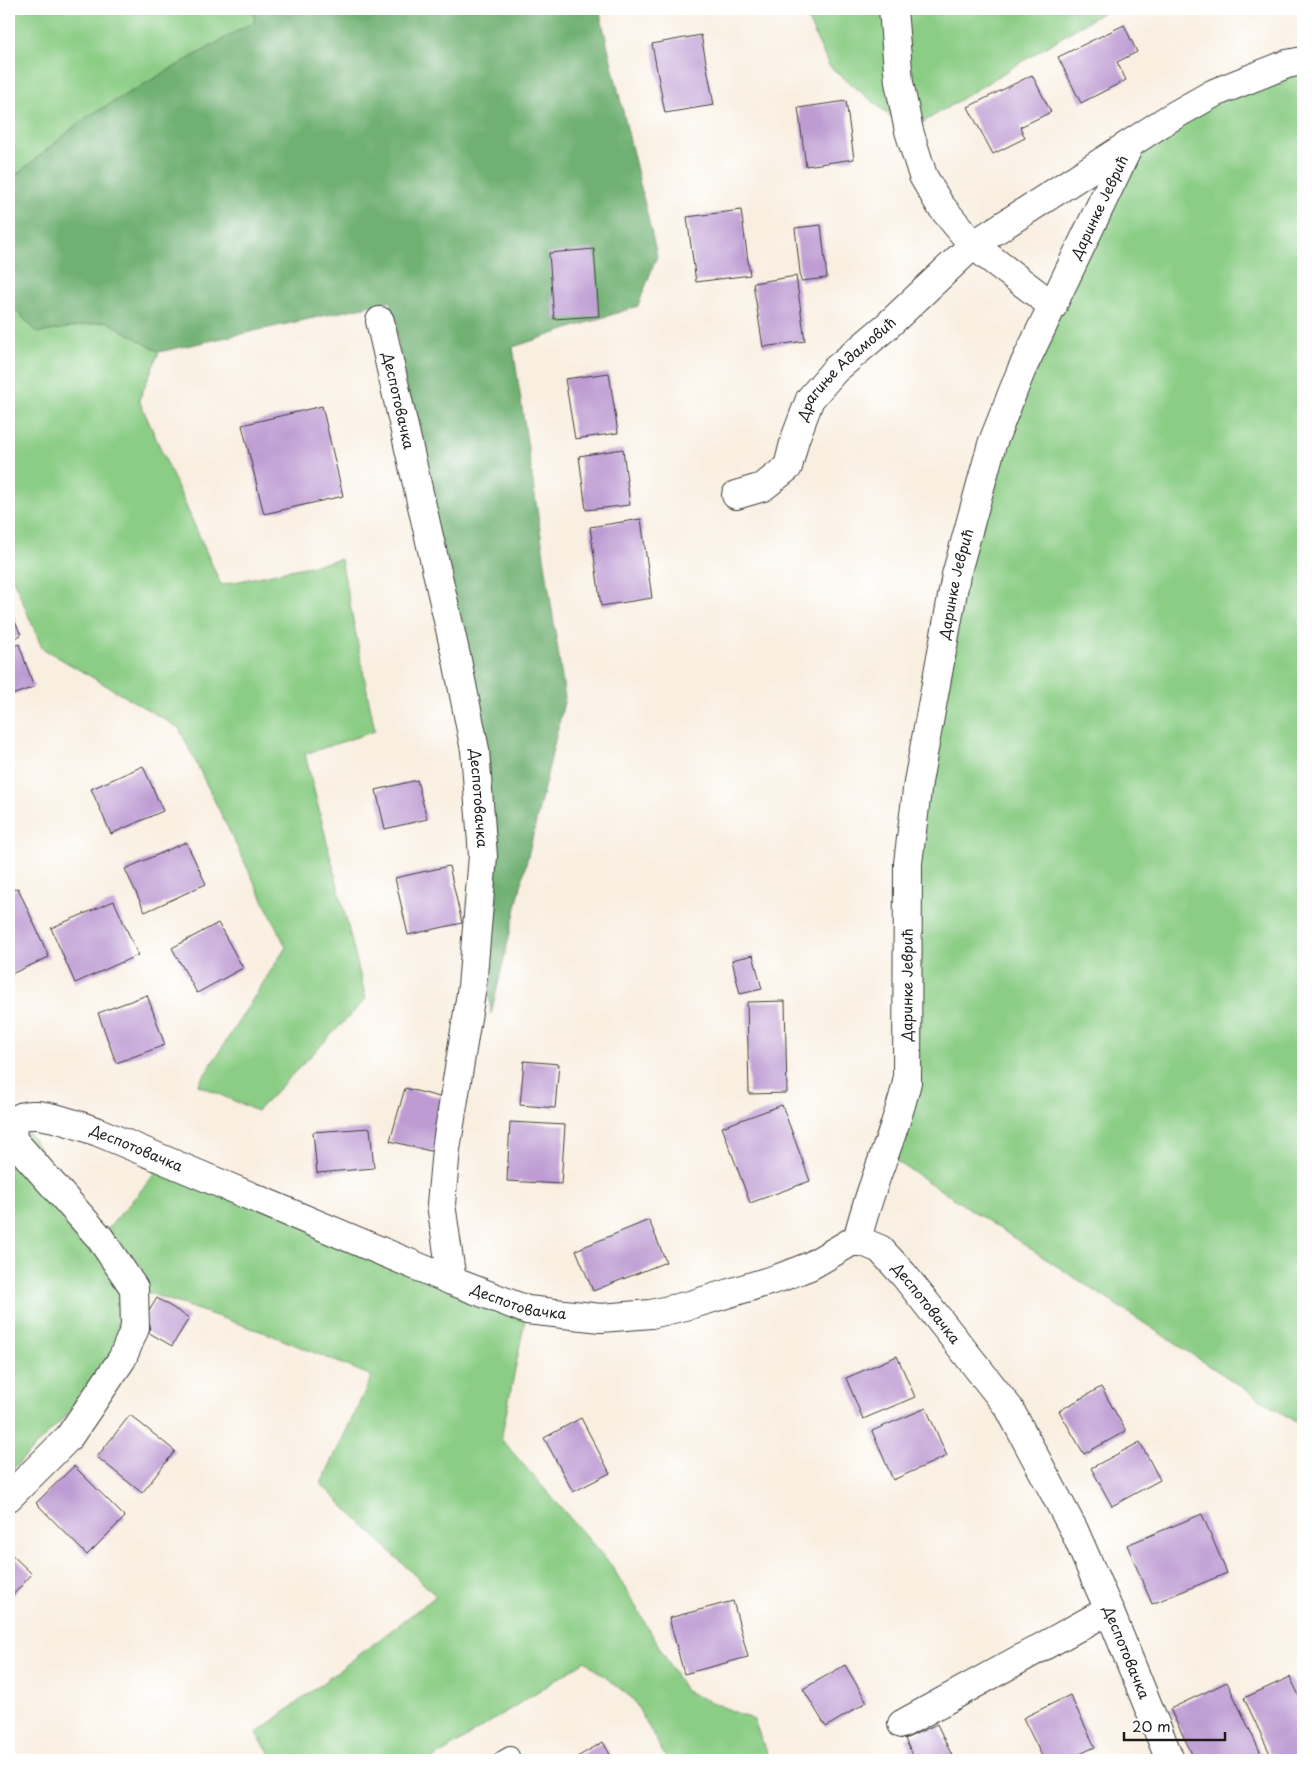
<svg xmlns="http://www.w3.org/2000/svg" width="1312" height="1769" viewBox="0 0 1312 1769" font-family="'Playpen Sans',sans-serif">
	<rect width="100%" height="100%" fill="#fff"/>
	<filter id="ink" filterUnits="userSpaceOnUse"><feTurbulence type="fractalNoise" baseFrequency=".02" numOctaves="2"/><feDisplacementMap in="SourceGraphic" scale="10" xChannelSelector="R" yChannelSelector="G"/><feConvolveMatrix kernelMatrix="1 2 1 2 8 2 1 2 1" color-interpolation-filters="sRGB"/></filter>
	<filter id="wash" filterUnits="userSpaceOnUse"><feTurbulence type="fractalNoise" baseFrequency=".0096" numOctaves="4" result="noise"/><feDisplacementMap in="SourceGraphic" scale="20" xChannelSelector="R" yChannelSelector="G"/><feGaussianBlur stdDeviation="1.12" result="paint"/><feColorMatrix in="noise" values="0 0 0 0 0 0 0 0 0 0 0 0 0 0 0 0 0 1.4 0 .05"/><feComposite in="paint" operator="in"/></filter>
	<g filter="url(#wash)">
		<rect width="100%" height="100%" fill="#f9efe1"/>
		<g fill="#8bcd85" stroke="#547450">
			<polygon points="9,9 253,9 255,21 85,118 9,181"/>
			<polygon points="803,9 1108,9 909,131 829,66"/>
			<polygon points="1303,61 1303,1427 884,1153 902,1105 908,863 992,444 1130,144"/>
			<polygon points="9,303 38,333 107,321 159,352 139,400 221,585 341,559 375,731 305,754 366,999 257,1111 198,1085 286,947 179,728 42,648 9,569"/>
			<polygon points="9,1104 100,1238 166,1161 527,1310 501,1439 612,1566 685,1691 754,1720 769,1760 667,1760 633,1699 585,1661 431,1760 275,1760 256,1734 436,1596 321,1484 372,1376 266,1333 134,1288 122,1359 9,1473"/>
		</g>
		<polygon fill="#70b072" stroke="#466647" points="253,9 599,9 657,256 638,306 513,347 565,698 491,1014 461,713 391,301 159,352 107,321 38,333 9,303 9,181 85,118 255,21"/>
		<g id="blocks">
			<g fill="#be9cd3">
				<polygon points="1124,25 1137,52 1117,62 1126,80 1081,103 1058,57"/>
				<polygon points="701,35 714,105 665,113 652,44"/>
				<polygon points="1032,75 1051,112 1020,127 1025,138 993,154 968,107"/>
				<polygon points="846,101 854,159 806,166 798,108"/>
				<polygon points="741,210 750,275 696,282 687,217"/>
				<polygon points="821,225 827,278 801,281 795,228"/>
				<polygon points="594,249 599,316 554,319 549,253"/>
				<polygon points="796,276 805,341 763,347 753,283"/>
				<polygon points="609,373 618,433 575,439 565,379"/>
				<polygon points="322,406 343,496 264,514 242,425"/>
				<polygon points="623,449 630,505 586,510 579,456"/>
				<polygon points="641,519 652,598 601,606 590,527"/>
				<polygon points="9,608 21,635 9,641"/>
				<polygon points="19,644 34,687 9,696 9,648"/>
				<polygon points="143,766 163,811 111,834 91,789"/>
				<polygon points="417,780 427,819 385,829 376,790"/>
				<polygon points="186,842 206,884 145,912 125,869"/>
				<polygon points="449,866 462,923 408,935 395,878"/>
				<polygon points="18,888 49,957 9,975 9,892"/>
				<polygon points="114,901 138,955 75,983 51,928"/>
				<polygon points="218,923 243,968 197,993 172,948"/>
				<polygon points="753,955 762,989 740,994 732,960"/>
				<polygon points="147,995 165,1045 116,1063 98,1013"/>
				<polygon points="785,1001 787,1093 749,1094 747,1002"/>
				<polygon points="524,1061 559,1064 555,1108 520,1105"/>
				<polygon points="405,1088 447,1099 434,1152 390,1141"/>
				<polygon points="782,1105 810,1181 750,1203 722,1127"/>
				<polygon points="510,1122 565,1125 561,1184 507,1181"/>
				<polygon points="370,1128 374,1168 317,1173 313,1132"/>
				<polygon points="649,1220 666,1262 593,1291 576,1250"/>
				<polygon points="157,1298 189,1318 172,1346 139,1327"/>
				<polygon points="897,1356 915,1397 863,1419 846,1378"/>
				<polygon points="1101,1387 1126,1431 1084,1454 1059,1411"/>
				<polygon points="926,1408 947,1456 893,1480 872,1431"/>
				<polygon points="130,1415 175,1451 142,1493 97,1457"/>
				<polygon points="581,1418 610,1473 573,1492 544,1438"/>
				<polygon points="1140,1442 1160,1480 1112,1506 1091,1468"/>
				<polygon points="74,1466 125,1517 87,1555 36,1503"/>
				<polygon points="1202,1514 1227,1573 1152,1604 1127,1545"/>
				<polygon points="9,1552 32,1574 12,1596 9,1593"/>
				<polygon points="733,1601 748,1657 684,1674 669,1618"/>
				<polygon points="845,1665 867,1702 826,1727 803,1689"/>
				<polygon points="1290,1677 1303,1704 1303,1760 1273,1760 1244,1698"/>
				<polygon points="1227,1682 1264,1760 1195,1760 1170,1709"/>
				<polygon points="1070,1695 1095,1747 1067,1760 1044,1760 1023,1718"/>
				<polygon points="937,1724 954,1760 915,1760 905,1739"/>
				<polygon points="603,1742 613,1760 572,1760"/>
			</g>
		</g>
	</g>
	<g filter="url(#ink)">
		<use href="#blocks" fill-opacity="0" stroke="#3d3c3a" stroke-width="1"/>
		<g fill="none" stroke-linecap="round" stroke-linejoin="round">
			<defs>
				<polyline id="service" points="503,1760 510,1756"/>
				<g id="minor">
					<polyline points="893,9 899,82 909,131 923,176 940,205 973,245 1053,306"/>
					<path id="s1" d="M 380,321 L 457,660 L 475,750 L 483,856 L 472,987 L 446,1149 L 441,1204 L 452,1281"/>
					<path id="s2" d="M 736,495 L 763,487 L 788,467 L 795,439 L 810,399 L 835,370 L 887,326 L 973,245 L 1168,119 L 1214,93 L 1287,64 L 1303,61"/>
					<path id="s3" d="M 857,1241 C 869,1186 895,1136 907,1082 L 908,863 L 918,782 L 956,575 L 992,444 L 1021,371 L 1130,144"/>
					<path id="s4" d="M 9,1497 L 69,1437 L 122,1359 L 135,1328 L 134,1288 L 100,1238 L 14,1141 C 0,1092 79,1126 98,1132 L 452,1281 L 527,1310 L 601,1318 L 651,1314 L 690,1305 L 779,1278 L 810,1266 L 851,1242 L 863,1242 L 880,1249 L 904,1275 L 1009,1408 L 1074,1530 L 1109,1610 L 1170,1760"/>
					<polyline points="902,1724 1109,1610"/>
				</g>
			</defs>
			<use href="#service" stroke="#3d3c3a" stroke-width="20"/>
			<use href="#minor" stroke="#3d3c3a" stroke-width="30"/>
			<use href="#service" stroke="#fff" stroke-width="18"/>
			<use href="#minor" stroke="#fff" stroke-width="28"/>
		</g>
	</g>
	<g text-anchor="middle" stroke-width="5" stroke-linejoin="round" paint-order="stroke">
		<g font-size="14" fill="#1c1c1c" stroke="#fff">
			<text dy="5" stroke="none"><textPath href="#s3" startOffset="1074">Даринке Јеврић</textPath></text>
			<text dy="5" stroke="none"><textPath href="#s2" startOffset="178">Драгиње Адамовић</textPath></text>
			<text dy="5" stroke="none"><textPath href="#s1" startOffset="82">Деспотовачка</textPath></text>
			<text dy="5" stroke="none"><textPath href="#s3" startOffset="669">Даринке Јеврић</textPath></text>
			<text dy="5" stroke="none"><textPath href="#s1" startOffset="488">Деспотовачка</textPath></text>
			<text dy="5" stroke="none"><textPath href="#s3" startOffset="264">Даринке Јеврић</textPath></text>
			<text dy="5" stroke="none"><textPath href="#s4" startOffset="592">Деспотовачка</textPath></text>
			<text dy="5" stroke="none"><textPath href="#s4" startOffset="1005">Деспотовачка</textPath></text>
			<text dy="5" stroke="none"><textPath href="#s4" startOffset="1455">Деспотовачка</textPath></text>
			<text dy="5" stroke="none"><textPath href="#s4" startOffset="1860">Деспотовачка</textPath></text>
		</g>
	</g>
	<rect width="1312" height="1769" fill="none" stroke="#fff" stroke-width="30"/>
	<path d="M1124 1732v8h101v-8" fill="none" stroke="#1c1c1c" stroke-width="2.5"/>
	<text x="1132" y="1732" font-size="15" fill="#1c1c1c" stroke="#ffffff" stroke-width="4" paint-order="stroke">20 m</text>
</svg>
